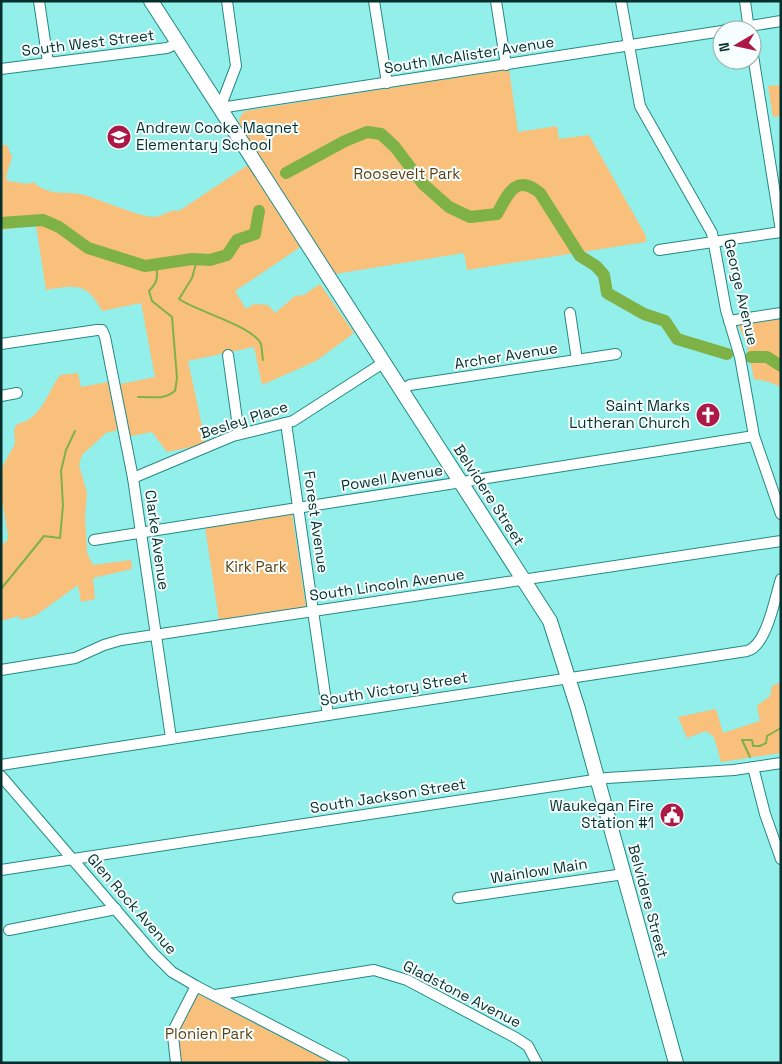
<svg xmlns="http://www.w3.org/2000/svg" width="782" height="1064" viewBox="0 0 782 1064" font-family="'Space Grotesk',sans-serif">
	<rect width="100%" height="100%" fill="#93efea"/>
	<g fill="#f8c07a">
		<polygon points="509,69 518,132 557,126 559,139 589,135 646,236 646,242 467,270 464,253 335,274 240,127 239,118 245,111"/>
		<polygon points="781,85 781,116 773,117 768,86"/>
		<path d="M 1,145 L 7,145 L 12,157 L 6,177 L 8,181 L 28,184 L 33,182 C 52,198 65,190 84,195 C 99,199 142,218 154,217 C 162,217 171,208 179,211 L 251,163 L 305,244 L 235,291 L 246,309 L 254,304 L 268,305 L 275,313 L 295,296 L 304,295 L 320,284 L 354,333 L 316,361 L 262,385 L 254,347 L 188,361 L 206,444 L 167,452 L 152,432 L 126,437 L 116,385 L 155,377 L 141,303 L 102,311 C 87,282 75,285 46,290 L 36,225 L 1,230 Z"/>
		<polygon points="781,319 781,387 769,382 754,379 746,342 738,325"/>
		<path d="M 78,373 L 81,387 L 108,382 L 118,430 L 106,433 L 82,455 L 79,465 L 87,493 L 85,516 L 87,553 L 93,565 L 131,560 L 132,569 L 93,578 L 95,599 L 81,602 L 78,585 L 35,616 L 20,620 L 19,616 L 1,621 L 1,545 L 7,541 L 8,535 L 1,495 L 1,469 L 15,444 L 14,429 L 17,424 C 42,419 47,393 60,375 Z"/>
		<polygon points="292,514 306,607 219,620 205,527"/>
		<polygon points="781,682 781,753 721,762 714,737 706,731 687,738 678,717 716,709 723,733 760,721 757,706 770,696 772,686"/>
		<path d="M 198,994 L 331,1063 L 181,1063 C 176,1026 181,1025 198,994 Z"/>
	</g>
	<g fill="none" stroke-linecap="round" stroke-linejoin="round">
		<g stroke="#7eb246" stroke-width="2">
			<path d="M 197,260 L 192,278 L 179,299 C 198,312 253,326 261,344 C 262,348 262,355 263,360"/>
			<path d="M 138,397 C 153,396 162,401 175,391 L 177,378 L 172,317 L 152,301 L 149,291 C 158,282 158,277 156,264"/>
			<polyline points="1,589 44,536 60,538 63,505 61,471 66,450 75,431"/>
			<polyline points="750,757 742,740 752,740 753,746 760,746 766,743 767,736 781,728"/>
		</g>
		<g stroke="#7eb246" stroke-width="12">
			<path d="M 286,173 L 345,141 L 367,132 L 381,134 L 395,147 L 423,184 L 449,207 L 470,217 L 497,214 C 508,194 516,173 540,193 L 580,256 L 596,266 L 604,275 L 607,293 L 644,314 L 665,321 L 677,339 L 727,354"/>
			<polyline points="1,223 43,220 59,227 88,248 145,266 192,259 210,260 227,255 237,240 255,234 259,211"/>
			<polyline points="751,357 767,357 781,366"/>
		</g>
		<defs>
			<g id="minor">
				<polyline points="39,1 48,62"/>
				<polyline points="227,1 236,66 220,108 722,31"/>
				<polyline points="374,1 387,83"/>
				<polyline points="496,1 506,65"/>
				<polyline points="621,1 640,106 712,233 726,310 740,357 754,436 781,514"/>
				<polyline points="745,1 749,30"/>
				<polyline points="725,30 781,21"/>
				<polyline points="752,49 781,231"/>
				<polyline points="1,69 167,48 178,43"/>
				<polyline points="659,250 781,232"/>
				<polyline points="570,313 577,360"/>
				<polyline points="729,321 781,313"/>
				<polyline points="1,344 97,330 102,330 105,337 133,478 171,738"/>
				<polyline points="228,355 239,434"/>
				<polyline points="401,390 410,385 616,354"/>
				<polyline points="1,396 17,393"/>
				<polyline points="286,423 328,715"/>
				<polyline points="133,478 233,436 293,421 383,363"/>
				<polyline points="94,540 754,436"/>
				<polyline points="1,670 75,658 104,645 121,640 781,541"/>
				<path d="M 1,765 L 747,651 C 767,646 775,597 781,579"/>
				<polyline points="753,767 765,814 781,859"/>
				<polyline points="1,776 153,953 172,972 196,986 344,1063"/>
				<polyline points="1,870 607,778 734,770 781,763"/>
				<polyline points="458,898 624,874"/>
				<polyline points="9,930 116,909"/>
				<polyline points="215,995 374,970 407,980 516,1038 528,1046 537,1063"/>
				<polyline points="176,1063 173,1036 174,1029 196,986"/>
			</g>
			<polyline id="major" points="151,1 550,621 578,709 676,1063"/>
		</defs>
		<use href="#minor" stroke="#248985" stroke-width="12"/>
		<use href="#major" stroke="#248985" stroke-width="16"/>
		<use href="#minor" stroke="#fff" stroke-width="10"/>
		<use href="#major" stroke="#fff" stroke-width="14"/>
	</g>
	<defs>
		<symbol id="school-disc" viewBox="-11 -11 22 22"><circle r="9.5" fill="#ad1946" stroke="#f7fffe"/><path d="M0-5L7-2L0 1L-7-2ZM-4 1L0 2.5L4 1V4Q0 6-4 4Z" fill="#fff"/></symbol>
		<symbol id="church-disc" viewBox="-11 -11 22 22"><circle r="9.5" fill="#ad1946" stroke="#f7fffe"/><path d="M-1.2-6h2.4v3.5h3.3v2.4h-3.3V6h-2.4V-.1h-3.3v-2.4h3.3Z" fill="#fff"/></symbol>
		<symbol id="civic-disc" viewBox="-11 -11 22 22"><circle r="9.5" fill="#ad1946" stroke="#f7fffe"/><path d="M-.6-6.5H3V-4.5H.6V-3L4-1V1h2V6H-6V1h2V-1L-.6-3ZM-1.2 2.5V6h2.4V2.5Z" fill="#fff"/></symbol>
	</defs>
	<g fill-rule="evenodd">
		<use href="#school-disc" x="105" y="123" width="28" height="28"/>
		<use href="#church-disc" x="694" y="401" width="28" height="28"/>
		<use href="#civic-disc" x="658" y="801" width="28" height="28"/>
	</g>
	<g text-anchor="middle" stroke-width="4" stroke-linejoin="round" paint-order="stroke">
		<g font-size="15" fill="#052f2d" stroke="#f7fffe">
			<text transform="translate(88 43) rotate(-7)" y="5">South West Street</text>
			<text transform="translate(469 55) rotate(-9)" y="5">South McAlister Avenue</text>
			<text transform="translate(741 292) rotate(77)" y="5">George Avenue</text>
			<text transform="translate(506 356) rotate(-9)" y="5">Archer Avenue</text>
			<text transform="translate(244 420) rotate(-18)" y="5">Besley Place</text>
			<text transform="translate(392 478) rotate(-9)" y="5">Powell Avenue</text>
			<text transform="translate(489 495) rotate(57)" y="5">Belvidere Street</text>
			<text transform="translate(316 522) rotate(82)" y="5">Forest Avenue</text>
			<text transform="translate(157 540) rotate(82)" y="5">Clarke Avenue</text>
			<text transform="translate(387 585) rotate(-8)" y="5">South Lincoln Avenue</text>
			<text transform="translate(394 689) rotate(-9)" y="5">South Victory Street</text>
			<text transform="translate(388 796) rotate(-9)" y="5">South Jackson Street</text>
			<text transform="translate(539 871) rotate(-9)" y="5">Wainlow Main</text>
			<text transform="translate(648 901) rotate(75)" y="5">Belvidere Street</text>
			<text transform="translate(132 904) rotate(49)" y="5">Glen Rock Avenue</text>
			<text transform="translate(462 994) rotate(27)" y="5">Gladstone Avenue</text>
		</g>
		<g font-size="15" fill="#052f2d" stroke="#f7fffe" text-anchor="end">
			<text x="136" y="133" text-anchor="start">Andrew Cooke Magnet<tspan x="136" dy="17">Elementary School</tspan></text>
			<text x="690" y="411">Saint Marks<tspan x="690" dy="17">Lutheran Church</tspan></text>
			<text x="654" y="811">Waukegan Fire<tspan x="654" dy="17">Station #1</tspan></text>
		</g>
		<g font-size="15" fill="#5e3f14" stroke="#f7fffe">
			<text x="407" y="179">Roosevelt Park</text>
			<text x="256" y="572">Kirk Park</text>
			<text x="209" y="1039">Plonien Park</text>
		</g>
	</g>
	<rect width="782" height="1064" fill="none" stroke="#052f2d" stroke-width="5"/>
	<g transform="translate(737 45) rotate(261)"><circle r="24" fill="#f7fffe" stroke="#96acaa"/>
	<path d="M0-4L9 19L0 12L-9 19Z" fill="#ad1946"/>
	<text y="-8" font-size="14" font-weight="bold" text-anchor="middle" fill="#052f2d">N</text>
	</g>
</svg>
